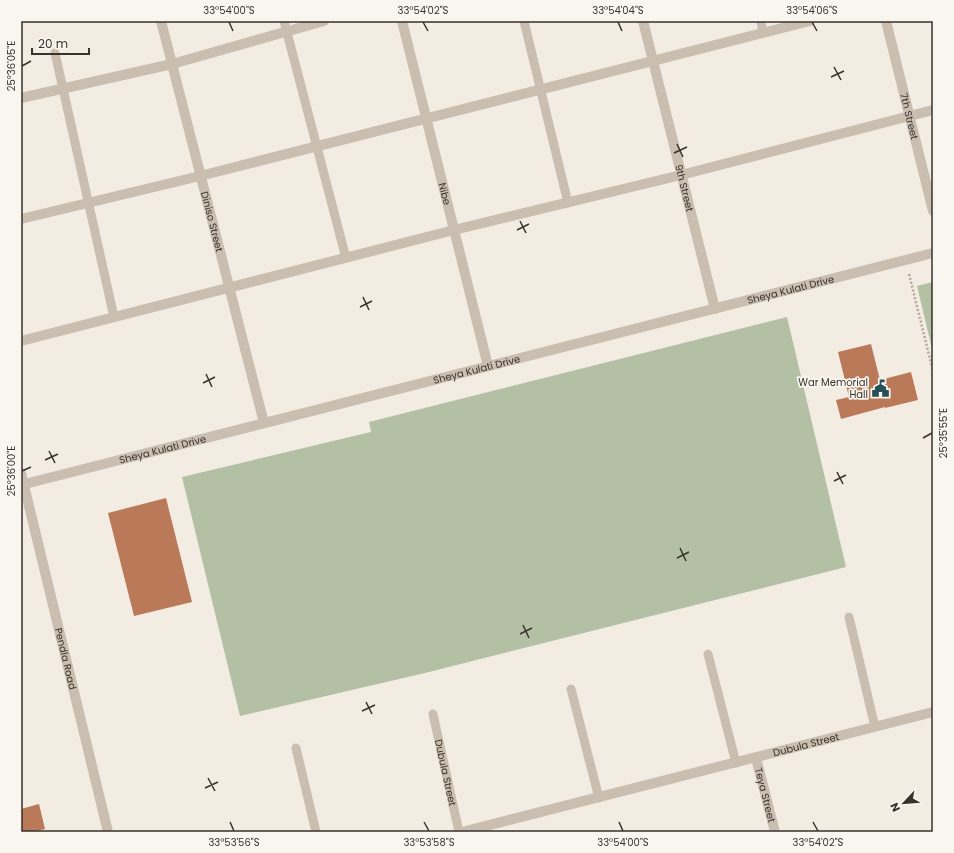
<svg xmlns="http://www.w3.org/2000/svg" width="954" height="853" viewBox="0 0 954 853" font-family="Poppins,sans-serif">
	<rect width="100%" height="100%" fill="#f2ece3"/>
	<g fill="#b4c0a4">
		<polygon points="933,282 933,353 917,286"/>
		<polygon points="787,317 846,567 425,673 240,716 182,477 371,432 369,422"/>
	</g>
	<g fill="#ba7a59">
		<polygon points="871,344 880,380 911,372 918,400 885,408 885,407 841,419 836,400 849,397 838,352"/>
		<polygon points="166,498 192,602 134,616 108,513"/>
		<polygon points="39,804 45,829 33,832 21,832 21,809"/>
	</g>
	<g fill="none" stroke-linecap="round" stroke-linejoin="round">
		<polyline stroke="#b5a89a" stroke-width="2.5" stroke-dasharray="2 2" stroke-linecap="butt" points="909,274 933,371"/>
		<g stroke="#c9beb0" stroke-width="9">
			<polyline points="284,21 346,258"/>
			<polyline points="524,21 568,203"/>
			<polyline points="761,21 763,33"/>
			<polyline points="55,53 114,317"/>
			<polyline points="849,617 875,727"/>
			<polyline points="708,654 736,763"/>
			<polyline points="571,689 599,798"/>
			<path id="s1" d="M 433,714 L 459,832"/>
			<polyline points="296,748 316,832"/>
		</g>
		<g stroke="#c9beb0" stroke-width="10">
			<path id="s2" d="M 161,21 L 264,423"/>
			<path id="s3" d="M 402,21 L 488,366"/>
			<path id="s4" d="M 643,21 L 715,309"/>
			<path id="s5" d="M 886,21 L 933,211"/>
			<polyline points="21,98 172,64 324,21"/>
			<polyline points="21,219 200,176 810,21"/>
			<polyline points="21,341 454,230 681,175 933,110"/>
			<path id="s6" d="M 21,473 L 108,832"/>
			<path id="s7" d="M 756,758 L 775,832"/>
			<path id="s8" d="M 462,832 L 933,712"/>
		</g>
		<path stroke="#c9beb0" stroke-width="10" id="s9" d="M 21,485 L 933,253"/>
	</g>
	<path fill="none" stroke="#39322d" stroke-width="1.5" d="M 229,22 L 233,31M 423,22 L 428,31M 618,22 L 622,31M 812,22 L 817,31M 22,66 L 31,61M 834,67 L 841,80M 831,77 L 844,71M 677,144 L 683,157M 674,153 L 687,147M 520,221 L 526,233M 517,230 L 529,224M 363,297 L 369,310M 360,307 L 372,301M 206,374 L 212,387M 203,383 L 215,377M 923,438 L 932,433M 49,451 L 55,463M 45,460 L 58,454M 22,471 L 31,467M 837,472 L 843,484M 834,481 L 846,475M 680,548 L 686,561M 677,558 L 689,552M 523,625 L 529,638M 520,634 L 532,628M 366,702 L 372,714M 362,711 L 375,705M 208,778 L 215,791M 205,788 L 218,782M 230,822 L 234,831M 424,822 L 429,831M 619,822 L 623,831M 813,822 L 818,831"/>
	<defs>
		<symbol id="civic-bare" viewBox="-9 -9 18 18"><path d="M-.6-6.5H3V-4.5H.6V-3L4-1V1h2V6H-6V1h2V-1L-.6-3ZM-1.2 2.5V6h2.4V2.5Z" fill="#264f57" stroke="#f9f6ef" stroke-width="2.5" paint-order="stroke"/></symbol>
	</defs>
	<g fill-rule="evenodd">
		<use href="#civic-bare" x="868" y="376" width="25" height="25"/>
	</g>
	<g text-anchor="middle" stroke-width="3.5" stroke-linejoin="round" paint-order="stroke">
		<g font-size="10" fill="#39322d" stroke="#f9f6ef">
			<text dy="4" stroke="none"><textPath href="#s5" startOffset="98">7th Street</textPath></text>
			<text dy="4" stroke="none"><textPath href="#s4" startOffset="172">9th Street</textPath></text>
			<text dy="4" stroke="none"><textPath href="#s3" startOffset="178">Nibe</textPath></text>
			<text dy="4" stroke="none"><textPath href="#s2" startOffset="207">Diniso Street</textPath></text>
			<text dy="4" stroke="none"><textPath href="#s9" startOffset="794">Sheya Kulati Drive</textPath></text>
			<text dy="4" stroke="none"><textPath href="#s9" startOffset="470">Sheya Kulati Drive</textPath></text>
			<text dy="4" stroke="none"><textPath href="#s9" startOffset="146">Sheya Kulati Drive</textPath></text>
			<text dy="4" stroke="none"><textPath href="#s6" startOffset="191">Pendla Road</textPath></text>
			<text dy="4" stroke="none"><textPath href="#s8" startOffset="355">Dubula Street</textPath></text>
			<text dy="4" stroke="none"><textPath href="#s1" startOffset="60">Dubula Street</textPath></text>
			<text dy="4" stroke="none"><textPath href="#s7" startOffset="38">Teya Street</textPath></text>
		</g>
		<g font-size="10" fill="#39322d" stroke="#f9f6ef" text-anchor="end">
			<text x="868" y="386">War Memorial<tspan x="868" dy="12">Hall</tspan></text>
		</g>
	</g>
	<rect width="954" height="853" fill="none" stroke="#f9f6ef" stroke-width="44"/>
	<g transform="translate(904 803) rotate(244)" stroke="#f9f6ef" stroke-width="3" paint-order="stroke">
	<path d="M0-3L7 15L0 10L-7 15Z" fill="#39322d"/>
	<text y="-6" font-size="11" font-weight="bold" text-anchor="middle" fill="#39322d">N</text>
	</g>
	<path d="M32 48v6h57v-6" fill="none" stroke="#39322d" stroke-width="2"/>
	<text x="38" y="48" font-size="12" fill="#39322d" stroke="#f9f6ef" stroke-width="3" paint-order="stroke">20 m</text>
	<rect x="22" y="22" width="910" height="809" fill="none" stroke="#39322d" stroke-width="1.5"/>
	<g font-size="10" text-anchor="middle" fill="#39322d">
		<text x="229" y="14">33°54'00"S</text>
		<text x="423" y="14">33°54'02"S</text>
		<text x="618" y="14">33°54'04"S</text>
		<text x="812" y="14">33°54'06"S</text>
		<text transform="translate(11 66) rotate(-90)" y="4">25°36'05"E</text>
		<text transform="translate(943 433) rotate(-90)" y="4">25°35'55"E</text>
		<text transform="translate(11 471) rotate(-90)" y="4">25°36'00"E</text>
		<text x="234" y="846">33°53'56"S</text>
		<text x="429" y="846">33°53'58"S</text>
		<text x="623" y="846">33°54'00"S</text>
		<text x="818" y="846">33°54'02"S</text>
	</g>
</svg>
